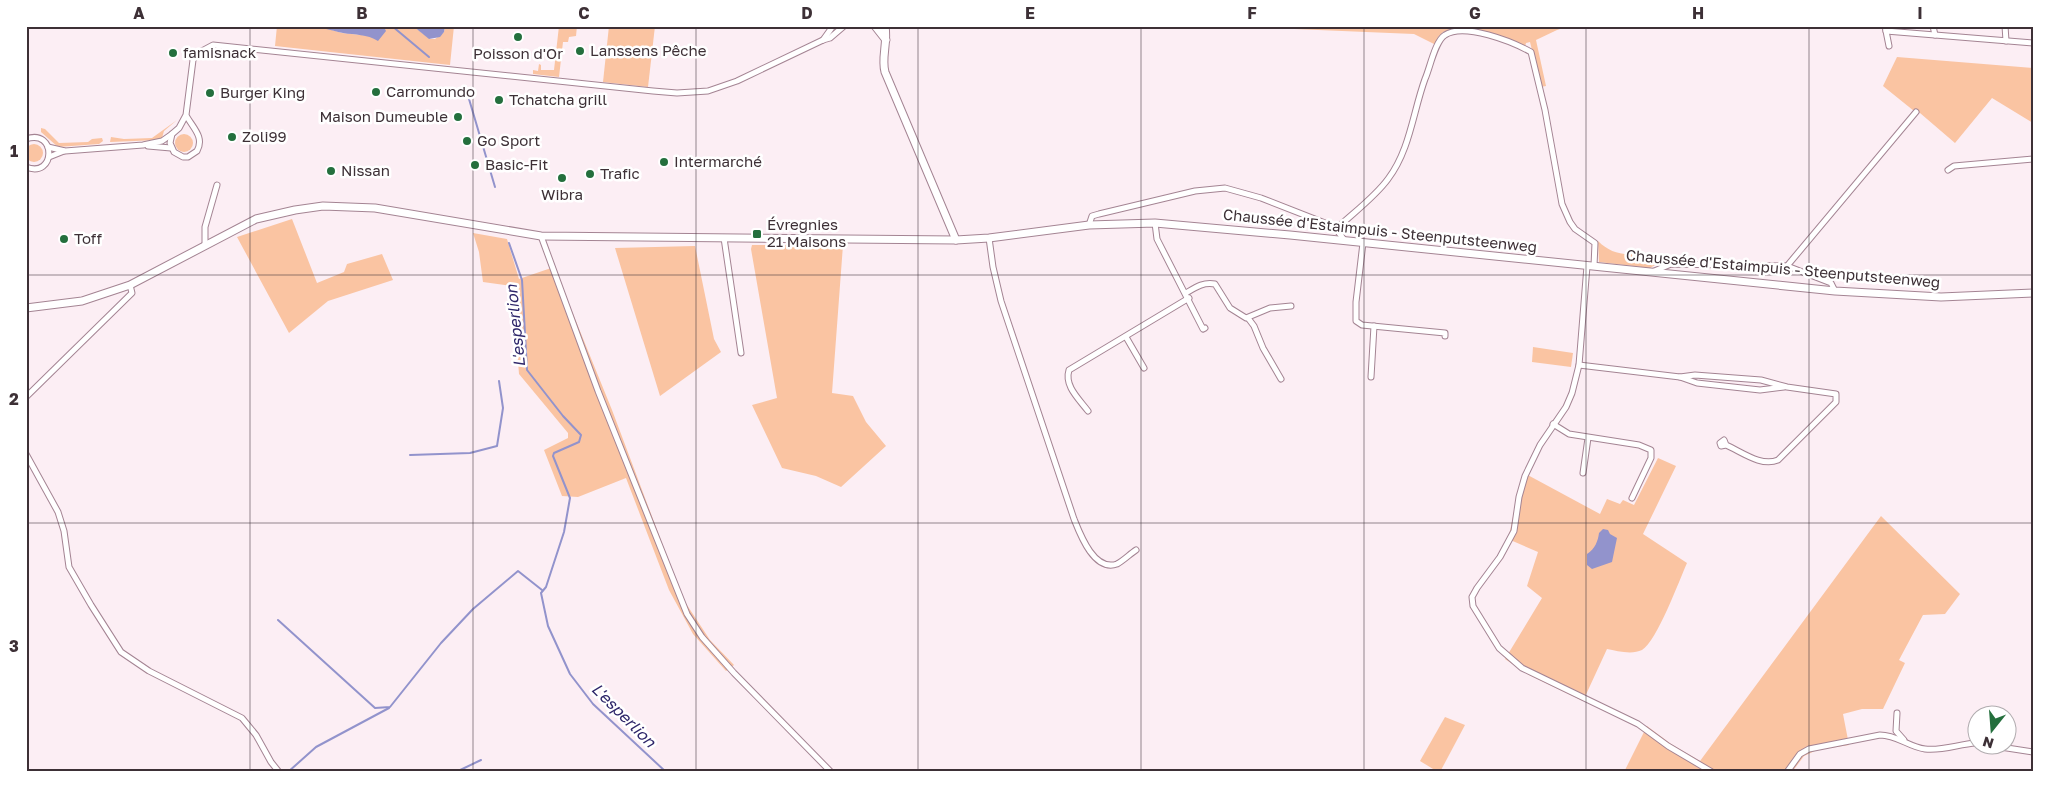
<svg xmlns="http://www.w3.org/2000/svg" width="2059" height="798" viewBox="0 0 2059 798" font-family="'Golos Text',sans-serif">
	<rect width="100%" height="100%" fill="#fceef4"/>
	<g fill="#fac4a2">
		<polygon points="277,26 325,28 342,33 371,36 385,29 370,26 413,26 430,39 435,39 444,32 445,26 454,26 450,65 275,46"/>
		<polygon points="559,26 577,26 576,36 569,37 568,42 563,42 559,77 533,74 533,70 538,71 539,64 541,65 541,70 554,70"/>
		<polygon points="609,26 655,26 648,87 603,82"/>
		<polygon points="1268,26 1570,26 1557,30 1536,40 1546,86 1541,87 1530,42 1526,43 1525,47 1499,35 1453,29 1443,32 1438,37 1436,45 1414,34 1268,28"/>
		<polygon points="1897,57 2033,68 2033,123 1992,98 1955,143 1920,113 1914,111 1883,86"/>
		<polygon points="177,120 164,131 162,138 159,140 110,142 111,137 124,139 152,138"/>
		<polygon points="41,128 45,129 59,143 88,142 92,139 102,138 103,141 99,144 58,147 41,132"/>
		<circle cx="184" cy="143" r="9"/>
		<circle cx="34" cy="153" r="9"/>
		<polygon points="292,219 317,283 344,272 347,264 382,254 393,280 328,301 289,333 237,237"/>
		<polygon points="473,233 507,239 519,279 554,267 612,410 683,599 710,640 734,665 726,671 693,634 669,590 626,478 578,497 562,496 544,450 568,438 568,433 519,374 512,286 483,282 479,252"/>
		<path d="M 1598,241 C 1608,251 1619,255 1633,254 L 1635,259 L 1662,261 L 1650,268 L 1599,262 Z"/>
		<polygon points="752,245 843,245 832,393 853,396 866,422 886,446 841,487 816,476 782,468 752,405 777,398 751,249"/>
		<polygon points="695,246 714,339 721,352 660,396 615,248"/>
		<polygon points="1533,347 1573,353 1571,367 1532,362"/>
		<path d="M 1658,458 L 1676,466 L 1643,534 L 1687,563 C 1679,581 1657,641 1642,650 C 1632,655 1617,651 1607,649 L 1583,701 L 1529,675 L 1505,659 L 1542,598 L 1527,586 L 1538,552 L 1508,539 C 1514,516 1516,496 1524,473 L 1600,514 L 1607,499 L 1620,504 L 1623,500 L 1634,505 Z"/>
		<polygon points="1881,516 1960,594 1945,614 1923,615 1899,660 1905,663 1883,709 1862,709 1843,714 1849,745 1817,750 1804,756 1792,772 1624,772 1647,726 1671,744 1700,761"/>
		<polygon points="1445,717 1465,725 1440,772 1438,772 1420,761"/>
	</g>
	<g fill="#9293cc">
		<path d="M 307,26 L 370,26 L 385,29 L 386,31 L 378,41 C 367,34 355,35 343,33 C 330,30 320,27 307,26 Z"/>
		<polygon points="413,26 445,26 444,32 440,37 429,39"/>
		<path d="M 1603,529 L 1608,530 L 1610,534 L 1617,538 L 1612,562 L 1592,569 L 1587,565 L 1587,554 C 1595,549 1598,541 1599,533 Z"/>
	</g>
	<g fill="none" stroke-linecap="round" stroke-linejoin="round">
		<g stroke="#9293cc" stroke-width="2">
			<polyline points="392,26 429,57"/>
			<polyline points="469,99 495,187"/>
			<polyline points="509,243 522,280 527,370 563,416 581,435 579,442 554,453 553,456 570,498 564,532 546,587 541,593 548,626 570,674 593,704 666,772"/>
			<polyline points="410,455 470,453 497,446 503,408 499,381"/>
			<polyline points="278,620 375,708 390,707 441,643 473,609 518,571 542,590"/>
			<polyline points="288,772 316,747 389,708"/>
			<polyline points="456,772 481,760"/>
		</g>
		<defs>
			<g id="minor">
				<polyline points="1885,26 1889,46"/>
				<polyline points="1933,26 1935,35"/>
				<polyline points="2005,26 2006,41"/>
				<polyline points="1886,31 2033,43"/>
				<polyline points="823,40 833,26"/>
				<path d="M 186,115 C 192,127 205,137 197,151 L 188,157 L 183,157 L 174,152 L 170,143 L 172,134 L 179,128 L 186,115 L 193,60 L 198,53 L 213,45 L 653,91 L 677,93 L 708,91 L 737,81 L 823,40 L 830,38 L 844,26"/>
				<path d="M 26,139 C 57,128 56,179 26,167"/>
				<polyline points="148,146 171,148"/>
				<polyline points="48,147 65,151 143,145 162,141 172,134"/>
				<polyline points="49,157 64,151"/>
				<polyline points="1948,170 1954,166 2033,159"/>
				<polyline points="1155,223 1157,239 1203,329 1205,328"/>
				<polyline points="1089,225 1092,216 1099,214 1195,191 1225,188 1261,198 1325,223 1336,229 1345,241"/>
				<path d="M 1336,229 C 1353,213 1375,197 1388,179 C 1410,150 1413,112 1425,79 C 1430,68 1435,41 1445,35 C 1464,22 1513,42 1531,52 L 1545,110 L 1562,204 L 1570,222 L 1575,229 L 1595,243 L 1594,266"/>
				<polyline points="541,236 598,391 687,614 702,637 734,673 831,772"/>
				<polyline points="724,238 741,353"/>
				<path d="M 989,238 L 993,267 L 1001,301 L 1074,519 C 1080,534 1094,572 1117,564 C 1123,561 1130,554 1136,550"/>
				<polyline points="1363,243 1356,302 1356,321 1362,325 1445,333 1445,336"/>
				<polyline points="205,244 205,227 217,185"/>
				<polyline points="1587,266 1579,365 1572,393 1566,407 1540,445 1525,476 1519,497 1514,531 1500,557 1477,588 1472,597 1473,606 1499,648 1522,668 1638,724 1668,746 1712,772"/>
				<polyline points="1787,266 1916,112"/>
				<polyline points="1652,272 1671,264 1787,266 1831,283 1835,291"/>
				<path d="M 1186,293 C 1196,287 1203,282 1215,284 L 1230,308 L 1246,318 L 1270,308 L 1291,306"/>
				<polyline points="1248,318 1254,326 1263,348 1281,379"/>
				<polyline points="1126,337 1144,368"/>
				<polyline points="1579,365 1680,377 1697,383 1760,390 1784,387"/>
				<polyline points="1371,377 1374,326"/>
				<path d="M 1680,377 L 1695,375 L 1761,380 L 1787,387 L 1836,394 L 1836,402 L 1778,460 C 1761,467 1742,452 1726,445 L 1721,446 L 1720,443 L 1724,440 L 1726,445"/>
				<polyline points="26,397 132,293 130,285"/>
				<path d="M 1088,411 C 1079,399 1064,386 1069,370 L 1189,298"/>
				<polyline points="1553,424 1569,434 1639,445 1651,450 1651,458 1632,498"/>
				<polyline points="26,454 58,512 64,531 69,567 91,605 121,652 149,671 242,718 256,735 271,762 279,772"/>
				<polyline points="1583,473 1588,438"/>
				<polyline points="1897,713 1896,731 1904,740"/>
				<polyline points="1994,746 2033,752"/>
				<path d="M 1787,772 L 1800,754 L 1809,749 L 1880,735 C 1897,735 1909,747 1925,749 C 1943,751 1959,744 1976,743"/>
			</g>
			<g id="secondary">
				<polyline points="875,26 886,40"/>
				<path d="M 885,26 C 888,43 881,58 885,72 L 956,240"/>
				<polyline points="26,308 82,301 130,285 256,219 295,210 323,206 375,208 541,236 956,240 989,238 1089,225 1155,223 1290,235 1835,291 1941,297 2033,293"/>
			</g>
		</defs>
		<use href="#minor" stroke="#a48493" stroke-width="7"/>
		<use href="#secondary" stroke="#a48493" stroke-width="9"/>
		<use href="#minor" stroke="#fff" stroke-width="5"/>
		<use href="#secondary" stroke="#fff" stroke-width="7"/>
	</g>
	<path fill="none" stroke="#3d3036" stroke-width="1" stroke-opacity="0.55" d="M 250,26 L 250,772M 473,26 L 473,772M 696,26 L 696,772M 918,26 L 918,772M 1141,26 L 1141,772M 1364,26 L 1364,772M 1586,26 L 1586,772M 1809,26 L 1809,772M 26,275 L 2033,275M 26,523 L 2033,523"/>
	<g fill="#246f3d" stroke="#fff" stroke-width="2">
		<circle cx="518" cy="37" r="5"/>
		<circle cx="580" cy="51" r="5"/>
		<circle cx="173" cy="53" r="5"/>
		<circle cx="376" cy="92" r="5"/>
		<circle cx="210" cy="93" r="5"/>
		<circle cx="499" cy="100" r="5"/>
		<circle cx="458" cy="117" r="5"/>
		<circle cx="232" cy="137" r="5"/>
		<circle cx="467" cy="141" r="5"/>
		<circle cx="664" cy="162" r="5"/>
		<circle cx="475" cy="165" r="5"/>
		<circle cx="331" cy="171" r="5"/>
		<circle cx="590" cy="174" r="5"/>
		<circle cx="562" cy="178" r="5"/>
		<rect x="752" y="229" width="10" height="10" rx="2.5"/>
		<circle cx="64" cy="239" r="5"/>
	</g>
	<g text-anchor="middle" stroke-width="5" stroke-linejoin="round" paint-order="stroke">
		<g font-size="15" fill="#3d3036" stroke="#fff" text-anchor="start">
			<text x="590" y="56">Lanssens Pêche</text>
			<text x="183" y="58">famisnack</text>
			<text x="518" y="59" text-anchor="middle">Poisson d'Or</text>
			<text x="386" y="97">Carromundo</text>
			<text x="220" y="98">Burger King</text>
			<text x="509" y="105">Tchatcha grill</text>
			<text x="448" y="122" text-anchor="end">Maison Dumeuble</text>
			<text x="242" y="142">Zoli99</text>
			<text x="477" y="146">Go Sport</text>
			<text x="674" y="167">Intermarché</text>
			<text x="485" y="170">Basic-Fit</text>
			<text x="341" y="176">Nissan</text>
			<text x="600" y="179">Trafic</text>
			<text x="562" y="200" text-anchor="middle">Wibra</text>
			<text x="767" y="230">Évregnies<tspan x="767" dy="17">21 Maisons</tspan></text>
			<text x="74" y="244">Toff</text>
		</g>
		<g font-size="15" fill="#3d3036" stroke="#fff">
			<text transform="translate(1380 231) rotate(6)" y="5">Chaussée d'Estaimpuis - Steenputsteenweg</text>
			<text transform="translate(1783 269) rotate(5)" y="5">Chaussée d'Estaimpuis - Steenputsteenweg</text>
		</g>
		<g font-size="16" font-style="italic" fill="#2e266a" stroke="#fff">
			<text transform="translate(515 326) rotate(-96)" y="6">L'esperlion</text>
			<text transform="translate(624 715) rotate(45)" y="6">L'esperlion</text>
		</g>
	</g>
	<rect width="2059" height="798" fill="none" stroke="#ffffff" stroke-width="55"/>
	<g transform="translate(1992 730) rotate(197)"><circle r="24" fill="#ffffff" stroke="#b1acaf"/>
	<path d="M0-4L9 19L0 12L-9 19Z" fill="#246f3d"/>
	<text y="-8" font-size="14" font-weight="bold" text-anchor="middle" fill="#3d3036">N</text>
	</g>
	<rect x="28" y="28" width="2004" height="742" fill="none" stroke="#3d3036" stroke-width="2"/>
	<g font-size="16" text-anchor="middle" font-weight="bold" fill="#3d3036">
		<text x="139" y="19">A</text>
		<text x="362" y="19">B</text>
		<text x="584" y="19">C</text>
		<text x="807" y="19">D</text>
		<text x="1030" y="19">E</text>
		<text x="1252" y="19">F</text>
		<text x="1475" y="19">G</text>
		<text x="1698" y="19">H</text>
		<text x="1920" y="19">I</text>
		<text x="14" y="157">1</text>
		<text x="14" y="405">2</text>
		<text x="14" y="652">3</text>
	</g>
</svg>
